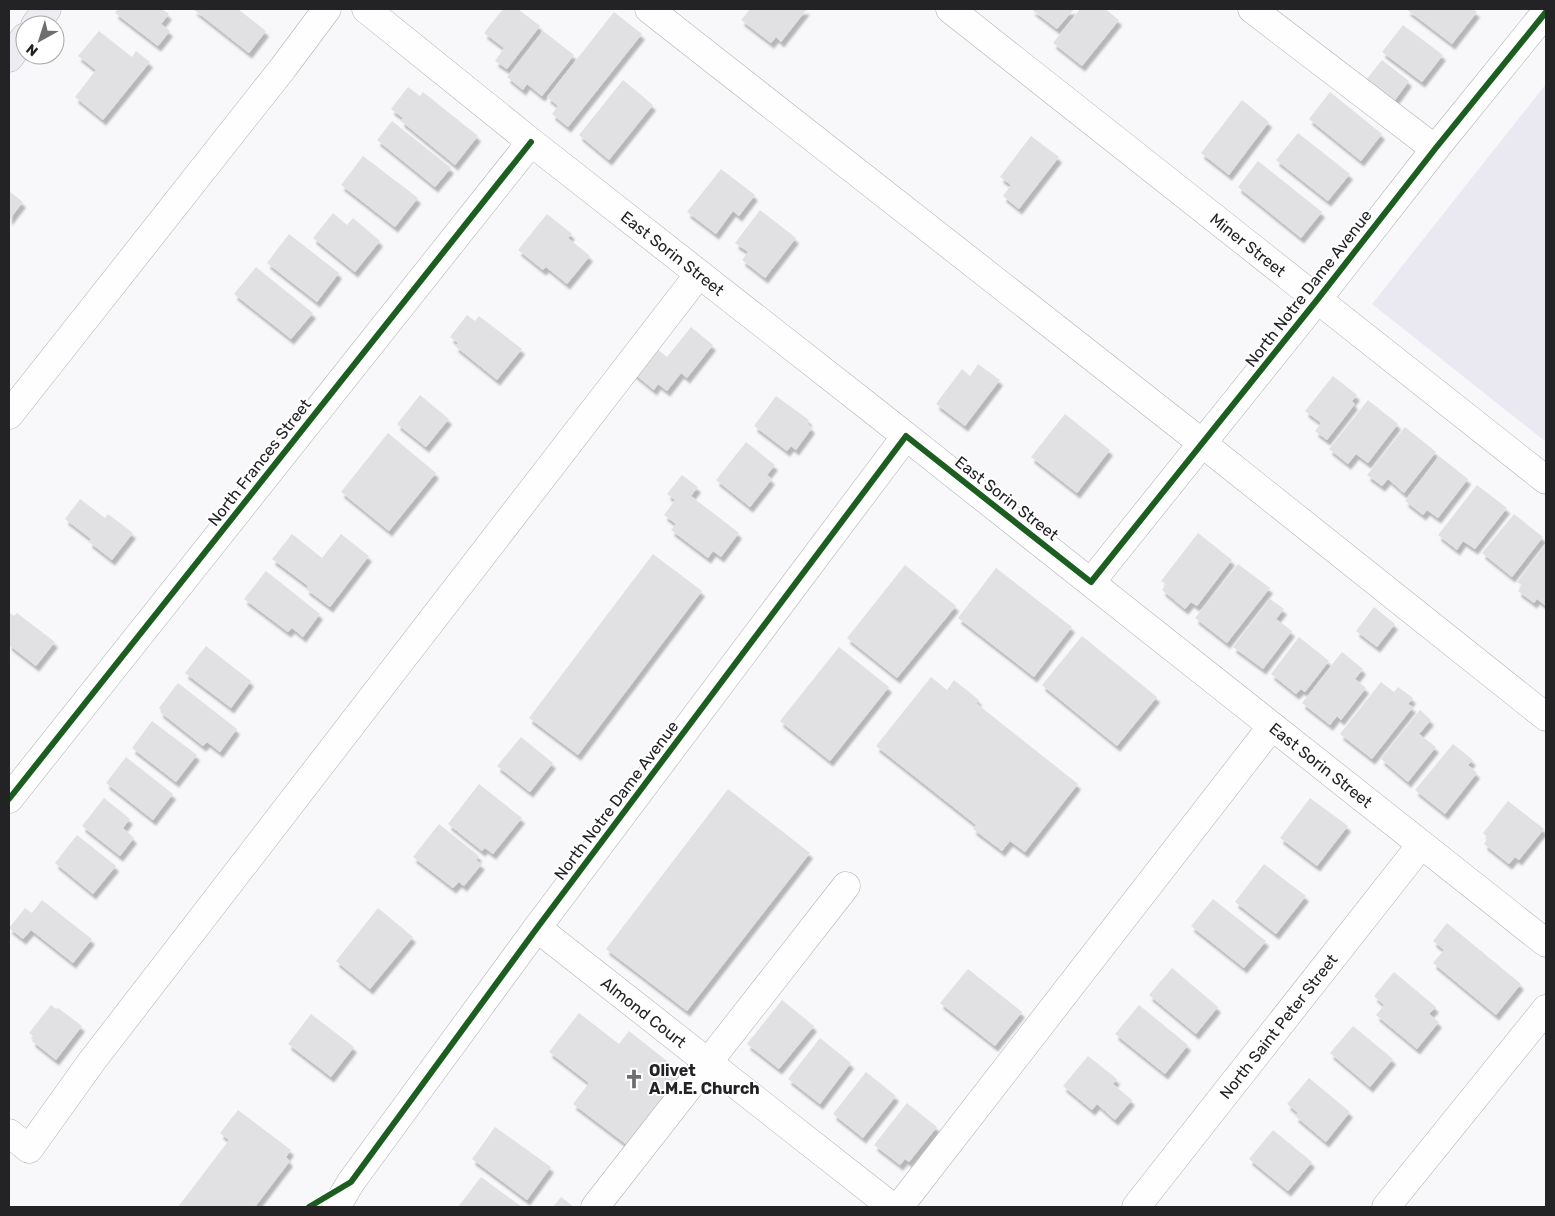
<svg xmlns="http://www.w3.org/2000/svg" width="1555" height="1216" viewBox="0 0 1555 1216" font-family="Rubik,sans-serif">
	<defs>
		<filter id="shadow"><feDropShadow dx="3" dy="5.5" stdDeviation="1" flood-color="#0004"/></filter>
	</defs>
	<rect width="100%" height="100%" fill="#f8f8fb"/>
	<polygon fill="#eae9f1" points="1546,84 1546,442 1372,304"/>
	<g fill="#e1e1e3" filter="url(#shadow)">
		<polygon points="118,9 162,9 169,14 161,24 170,31 158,46 115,13"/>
		<polygon points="193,9 238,9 266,31 249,53"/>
		<polygon points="503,9 518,9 540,26 507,69 495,61 504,48 484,33"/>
		<polygon points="750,9 807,9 781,42 776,37 771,43 741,20"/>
		<polygon points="1031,9 1074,9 1057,29"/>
		<polygon points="1080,9 1105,9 1119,20 1082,66 1053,43"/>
		<polygon points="1406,9 1473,9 1477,12 1452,44"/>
		<polygon points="614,12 642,34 568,127 552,114 558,106 547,97"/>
		<polygon points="1403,25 1443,55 1422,82 1382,52"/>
		<polygon points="99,31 132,57 136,51 150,62 103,120 75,97 96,70 78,56"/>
		<polygon points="543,31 574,55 542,96 527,84 523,90 507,77"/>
		<polygon points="1382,60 1409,81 1390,107 1362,85"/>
		<polygon points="623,80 653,105 609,160 579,135"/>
		<polygon points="408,87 420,96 423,92 478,136 455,165 401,121 403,118 391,109"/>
		<polygon points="1330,92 1382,134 1361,161 1309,119"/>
		<polygon points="1242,100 1269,122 1229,175 1201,153"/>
		<polygon points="392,121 451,168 435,187 377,140"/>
		<polygon points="1298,133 1350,174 1328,201 1276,160"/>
		<polygon points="1031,136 1059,157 1019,209 1003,196 1011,185 1000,177"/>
		<polygon points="363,156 418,198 395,227 341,185"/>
		<polygon points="1258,161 1322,212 1301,238 1238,187"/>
		<polygon points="721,169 755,195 739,216 733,211 716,234 687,212"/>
		<polygon points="9,191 23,202 9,220"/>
		<polygon points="760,210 796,238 765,278 742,260 748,252 735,243"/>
		<polygon points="333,213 347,225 353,218 380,241 355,272 313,238"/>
		<polygon points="547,214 572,234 568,238 590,256 567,284 546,267 543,270 518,250"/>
		<polygon points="289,234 339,273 317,302 267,263"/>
		<polygon points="256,267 313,313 291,339 234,294"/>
		<polygon points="467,315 475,321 479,316 522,349 497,380 455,346 458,343 450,337"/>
		<polygon points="691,327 713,345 687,378 681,373 667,391 658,384 654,390 632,372 653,346 667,357"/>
		<polygon points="978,364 1000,380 965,426 936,404 962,369 970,376"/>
		<polygon points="1333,376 1357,395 1352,401 1355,404 1327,440 1315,431 1321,423 1305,411"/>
		<polygon points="420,395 449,419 426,447 397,424"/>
		<polygon points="776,396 809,420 807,423 812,428 796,450 791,446 787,451 754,426"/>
		<polygon points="1368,400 1398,424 1368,463 1356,454 1348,464 1329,449"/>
		<polygon points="1065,414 1110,450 1077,493 1031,457"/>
		<polygon points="1405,427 1436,452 1404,493 1388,479 1382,486 1367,475"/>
		<polygon points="388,433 436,473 389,531 341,492"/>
		<polygon points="746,442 775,465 767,475 772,479 750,507 716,480"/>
		<polygon points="1439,456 1468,479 1438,518 1427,510 1423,515 1405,501"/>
		<polygon points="682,475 698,487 691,496 739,533 721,557 713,551 708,558 671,530 676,524 664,515 675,500 667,494"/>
		<polygon points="1477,485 1507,508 1475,549 1463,541 1457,550 1438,535"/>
		<polygon points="80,499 105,518 108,514 133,533 112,560 89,542 91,539 65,519"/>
		<polygon points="1514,514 1543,537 1512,577 1482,553"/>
		<polygon points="1198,533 1232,560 1197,606 1191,602 1185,609 1162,590 1166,584 1161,581"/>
		<polygon points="292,534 322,558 341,534 369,556 330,607 306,589 308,586 272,559"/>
		<polygon points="1546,544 1546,606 1537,599 1534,603 1518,591 1522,585 1517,582"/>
		<polygon points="653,554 702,591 578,755 529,718"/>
		<polygon points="1238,564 1270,588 1227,643 1195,618"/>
		<polygon points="905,565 956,606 897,678 847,638"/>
		<polygon points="996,568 1072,627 1034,677 958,618"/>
		<polygon points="266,571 320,614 303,637 292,628 288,632 244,599"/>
		<polygon points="1270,599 1284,609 1276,619 1292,631 1263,669 1233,647"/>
		<polygon points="1374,607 1395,624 1377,647 1356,631"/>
		<polygon points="9,612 14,616 17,613 55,642 36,666 9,645"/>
		<polygon points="1082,636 1157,697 1117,746 1042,685"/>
		<polygon points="1299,637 1329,661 1305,692 1301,689 1296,694 1271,674"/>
		<polygon points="206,646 251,681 231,708 185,673"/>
		<polygon points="839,647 889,687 830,761 780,721"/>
		<polygon points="1342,652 1363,669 1355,679 1366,688 1341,720 1337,716 1330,725 1302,703"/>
		<polygon points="931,677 947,690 954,680 979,700 976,703 1078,784 1025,852 1010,841 1002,851 973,829 976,825 876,746"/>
		<polygon points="1381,682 1394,692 1398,687 1413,698 1408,704 1413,707 1372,759 1340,734"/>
		<polygon points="178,683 237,729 220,752 207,742 203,746 160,712 161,710 159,708"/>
		<polygon points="1420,710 1431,720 1419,734 1436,747 1408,782 1381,759"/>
		<polygon points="152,721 197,755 176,782 132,748"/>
		<polygon points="521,737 553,763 530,792 497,766"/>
		<polygon points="1453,744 1473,760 1468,765 1477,773 1445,814 1415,790"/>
		<polygon points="126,757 173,794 153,820 106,783"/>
		<polygon points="479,784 522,818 493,854 485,848 482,851 448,824"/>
		<polygon points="728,789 810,853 687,1011 606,949"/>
		<polygon points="104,798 130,819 123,828 134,838 120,856 82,826"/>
		<polygon points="1310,798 1348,826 1317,866 1280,838"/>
		<polygon points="1508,801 1544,829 1519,860 1515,857 1509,864 1484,844 1488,838 1483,833"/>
		<polygon points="439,824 479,856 476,860 482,864 464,886 459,882 453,888 413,857"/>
		<polygon points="77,835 116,866 93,894 55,863"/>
		<polygon points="1264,864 1306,896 1276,934 1235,902"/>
		<polygon points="1213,899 1266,941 1244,968 1191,926"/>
		<polygon points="42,900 92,939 73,963 31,930 23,939 9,928 25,908 32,913"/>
		<polygon points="378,908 413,937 370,989 336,961"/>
		<polygon points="1447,923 1521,984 1496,1015 1433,963 1444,950 1433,941"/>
		<polygon points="1172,968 1218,1007 1196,1034 1149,995"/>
		<polygon points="968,969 1022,1012 995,1046 940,1003"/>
		<polygon points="1394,972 1436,1007 1429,1014 1439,1022 1417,1049 1376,1015 1384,1005 1374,996"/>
		<polygon points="782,1000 814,1026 779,1069 747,1044"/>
		<polygon points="51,1005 56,1009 58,1008 82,1026 56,1060 32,1041 34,1037 29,1033"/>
		<polygon points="1139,1005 1188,1045 1165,1074 1115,1034"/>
		<polygon points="579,1013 619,1044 629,1031 686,1076 631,1148 573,1104 589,1083 549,1052"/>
		<polygon points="311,1014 354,1047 331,1077 288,1044"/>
		<polygon points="1353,1026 1393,1059 1370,1087 1330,1053"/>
		<polygon points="820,1038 851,1063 820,1104 788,1079"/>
		<polygon points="1088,1056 1117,1079 1113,1084 1132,1100 1115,1120 1097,1104 1092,1110 1063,1086"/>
		<polygon points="866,1072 896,1096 863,1138 833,1114"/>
		<polygon points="1309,1078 1350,1112 1326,1142 1295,1116 1298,1113 1287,1104"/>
		<polygon points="907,1103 937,1127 909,1162 905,1159 900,1165 874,1145"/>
		<polygon points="238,1110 291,1150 286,1157 290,1161 255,1207 178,1207 229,1140 220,1133"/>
		<polygon points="495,1127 551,1167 527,1200 472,1159"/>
		<polygon points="1273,1130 1312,1162 1288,1191 1249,1159"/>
		<polygon points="481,1177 522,1207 458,1207"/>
		<polygon points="561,1197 574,1207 553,1207"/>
	</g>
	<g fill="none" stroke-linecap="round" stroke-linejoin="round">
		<defs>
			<g id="minor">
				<path id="s1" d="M 366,9 L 531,142 L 869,407 L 1546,943"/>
				<polyline points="649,9 1202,443 1546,717"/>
				<path id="s2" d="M 950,9 L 1546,480"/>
				<polyline points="1252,9 1435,149"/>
				<polyline points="9,415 283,68 327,9"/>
				<polyline points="1091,582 1317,300 1435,149 1546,12"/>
				<polyline points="9,799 531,142"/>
				<path id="s3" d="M 537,928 L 892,1207"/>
				<polyline points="9,1133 29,1149 92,1061 699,274"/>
				<polyline points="336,1207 351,1182 537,928 906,436"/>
				<polyline points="595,1207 846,886"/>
				<polyline points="899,1207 1272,726"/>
				<path id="s4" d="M 1136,1207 L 1421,845"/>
				<polyline points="1386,1207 1546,1009"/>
			</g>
			<g id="major">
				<polyline points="35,25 47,9"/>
				<polyline points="9,58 25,37"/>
			</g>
		</defs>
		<use href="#minor" stroke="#b0b0b2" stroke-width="29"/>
		<use href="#major" stroke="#b3b2bc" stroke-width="29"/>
		<use href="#minor" stroke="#fefefe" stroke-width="28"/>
		<use href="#major" stroke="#edecf2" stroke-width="28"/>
		<defs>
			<g id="cycleway">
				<polyline points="9,799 531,142"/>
				<polyline points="309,1207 351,1182 537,928 906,436 1091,582 1317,300 1435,149 1546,12"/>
			</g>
		</defs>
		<use href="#cycleway" stroke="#fff" stroke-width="9"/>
		<use href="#cycleway" stroke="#1b5e20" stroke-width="6"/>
	</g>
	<defs>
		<symbol id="church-bare" viewBox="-9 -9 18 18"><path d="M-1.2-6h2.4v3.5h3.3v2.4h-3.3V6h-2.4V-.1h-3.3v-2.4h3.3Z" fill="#6e6e70" stroke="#fff" stroke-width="2.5" paint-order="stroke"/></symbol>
	</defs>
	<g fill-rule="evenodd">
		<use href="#church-bare" x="620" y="1065" width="28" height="28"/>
	</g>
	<g text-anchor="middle" stroke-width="4" stroke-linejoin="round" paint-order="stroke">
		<g font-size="16" fill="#232325" stroke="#fff">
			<text dy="6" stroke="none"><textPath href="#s2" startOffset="380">Miner Street</textPath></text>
			<text dy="6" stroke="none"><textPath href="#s1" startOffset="392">East Sorin Street</textPath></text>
			<text transform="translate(1308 288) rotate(-52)" y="6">North Notre Dame Avenue</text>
			<text transform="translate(259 462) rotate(-52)" y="6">North Frances Street</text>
			<text transform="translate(1007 498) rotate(38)" y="6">East Sorin Street</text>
			<text dy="6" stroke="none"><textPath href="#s1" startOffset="1218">East Sorin Street</textPath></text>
			<text transform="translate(616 800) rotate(-53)" y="6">North Notre Dame Avenue</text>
			<text dy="6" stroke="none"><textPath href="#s3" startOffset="136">Almond Court</textPath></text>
			<text dy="6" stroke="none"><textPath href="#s4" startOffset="230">North Saint Peter Street</textPath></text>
		</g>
		<g font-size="16" font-weight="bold" fill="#232325" stroke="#fff" text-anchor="start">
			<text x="649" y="1076">Olivet<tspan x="649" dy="18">A.M.E. Church</tspan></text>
		</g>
	</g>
	<rect width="1555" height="1216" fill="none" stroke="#232325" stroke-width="20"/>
	<g transform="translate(40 40) rotate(219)"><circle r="24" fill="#ffffff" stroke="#a7a7a8"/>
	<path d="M0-4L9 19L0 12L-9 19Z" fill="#6e6e70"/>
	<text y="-8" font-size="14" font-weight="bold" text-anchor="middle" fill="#232325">N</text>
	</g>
</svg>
